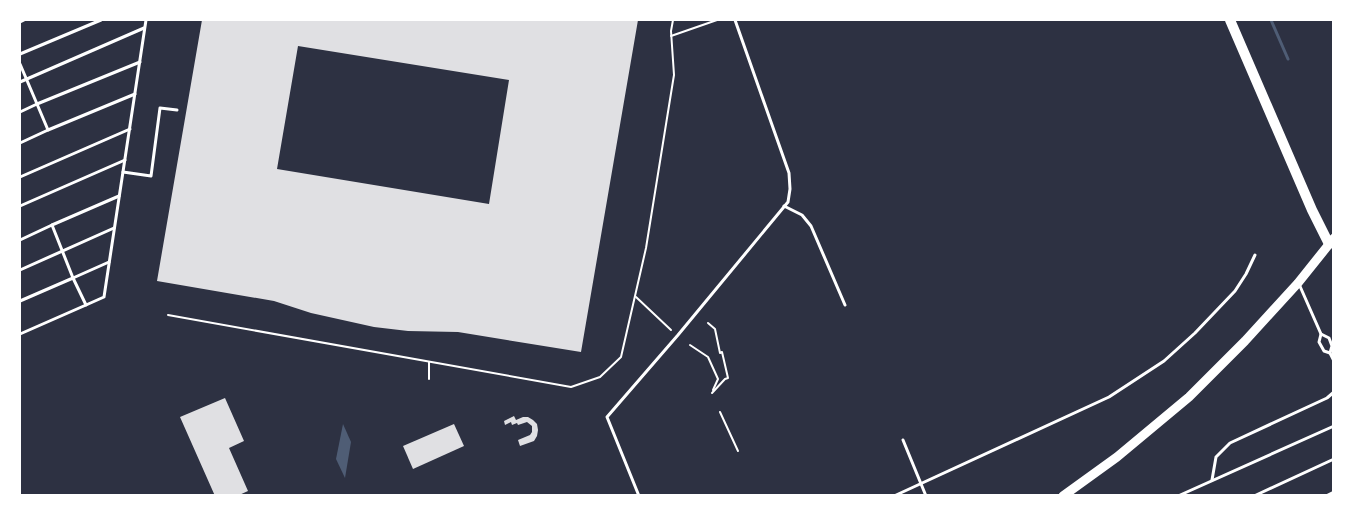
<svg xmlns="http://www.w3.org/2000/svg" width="1353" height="515" viewBox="0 0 1353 515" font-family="Signika,sans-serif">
	<rect width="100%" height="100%" fill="#2d3142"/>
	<polygon fill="#4f5d75" points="343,424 351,442 345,478 336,459"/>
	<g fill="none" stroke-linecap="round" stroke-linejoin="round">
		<polyline stroke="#4f5d75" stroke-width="3" points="1271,20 1288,59"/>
	</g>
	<g fill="#e0e0e3" fill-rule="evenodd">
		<path d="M 202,20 L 638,20 L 581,352 L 458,332 L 408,331 L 374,327 L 311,313 L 274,301 L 157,281 ZM 298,46 L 509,80 L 489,204 L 277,169 Z"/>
		<polygon points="225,398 244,441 229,448 248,491 237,496 215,496 180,417"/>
		<polygon points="514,416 516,420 523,417 528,417 533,420 537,424 538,430 537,436 534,441 520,446 518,440 530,435 532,432 532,426 527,422 518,425 517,423 512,425 511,422 505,425 504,421"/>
		<polygon points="454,424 464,446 413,469 403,446"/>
	</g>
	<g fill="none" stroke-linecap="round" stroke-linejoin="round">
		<g stroke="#fff" stroke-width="2">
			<polyline points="671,36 717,20"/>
			<polyline points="636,297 671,330"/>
			<polyline points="168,315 571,387 600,377 621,357 646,248 673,81 674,75 671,31 673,20"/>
			<polyline points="708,323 715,329 720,353 722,352 728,378 725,379 712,393"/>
			<polyline points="690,345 708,357 718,379 713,390"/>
			<polyline points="429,379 429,362"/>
			<polyline points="720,412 738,451"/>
		</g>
		<g stroke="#fff" stroke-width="3">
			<polyline points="20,22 24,20"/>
			<polyline points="20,54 101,20"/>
			<polyline points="20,64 37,104 140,62"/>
			<polyline points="20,82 144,28"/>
			<polyline points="20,112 37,104 48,130 20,143"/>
			<polyline points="48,130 135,94"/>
			<polyline points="123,172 151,176 160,108 177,110"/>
			<polyline points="20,177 130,129"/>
			<polyline points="20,206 125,160"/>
			<polyline points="784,206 802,215 811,226 845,305"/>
			<polyline points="52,225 119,196"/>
			<polyline points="20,240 52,225 73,278 20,301"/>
			<polyline points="20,270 114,228"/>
			<polyline points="1299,284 1321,334 1319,342 1324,351 1330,353"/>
			<polyline points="86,305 104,297 146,20"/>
			<polyline points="20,334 86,305 73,278 109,262"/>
			<polyline points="1321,334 1329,338 1332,346 1330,353 1334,361"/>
			<polyline points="903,440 926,496"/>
			<polyline points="1212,480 1216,457 1230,443 1327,398 1334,392"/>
			<polyline points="639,496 607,417 678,335 788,202 790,189 789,173 735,20"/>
			<polyline points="894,496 1109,397 1164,361 1195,333 1235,291 1246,274 1255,255"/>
			<polyline points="1178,496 1334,426"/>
			<polyline points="1254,496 1334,459"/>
			<polyline points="1326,496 1334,492"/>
		</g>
		<polyline stroke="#fff" stroke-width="9" points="1063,496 1117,457 1189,397 1245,341 1298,283 1334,238"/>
		<polyline stroke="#fff" stroke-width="10" points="1230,20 1312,210 1329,244"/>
	</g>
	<rect width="1353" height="515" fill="none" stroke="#ffffff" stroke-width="42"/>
</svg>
